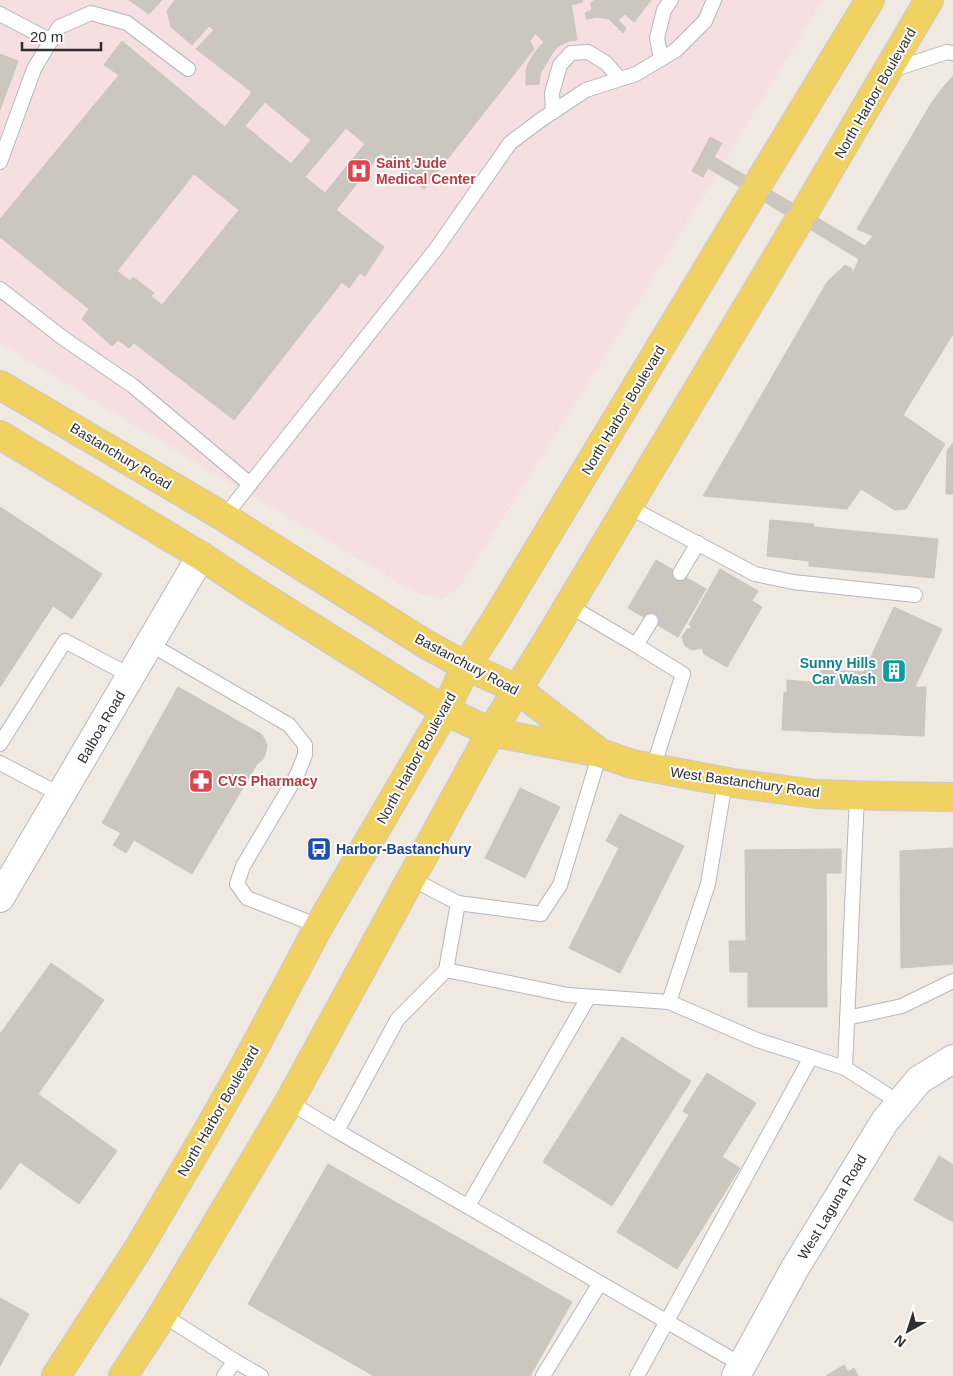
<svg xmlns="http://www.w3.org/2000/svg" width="953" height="1376" viewBox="0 0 953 1376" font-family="Helvetica,sans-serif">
	<rect width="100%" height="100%" fill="#efe9e1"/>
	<polygon fill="#f5dfe0" points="0,0 823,0 612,345 460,586 442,599 417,593 205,468 0,343"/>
	<g fill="#cbc7bf" stroke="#cbc5ba" fill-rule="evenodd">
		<polygon points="129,0 162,0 149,14"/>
		<path d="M 175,0 L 582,0 L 583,2 L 571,5 L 572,9 L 552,12 L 535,21 L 529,27 L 535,34 L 530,41 L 534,49 L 424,189 L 381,153 L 336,210 L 384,247 L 365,276 L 360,273 L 349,288 L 342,282 L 234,420 L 134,343 L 129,348 L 118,340 L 112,346 L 82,319 L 89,309 L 0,237 L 0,219 L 119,75 L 104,65 L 122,41 L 225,127 L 252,92 L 196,49 L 214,30 L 209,26 L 192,45 L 171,27 L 167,11 ZM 265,102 L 311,140 L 291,164 L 245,126 ZM 346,128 L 365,144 L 325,193 L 305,177 ZM 194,174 L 239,210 L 162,305 L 151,296 L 154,293 L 133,277 L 130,281 L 117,271 Z"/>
		<polygon points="595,0 651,0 634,22 625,14 618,20 626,28 623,33 609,19 597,17 587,19 585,13 592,10 591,3"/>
		<polygon points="572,9 577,40 569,41 559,46 553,52 540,74 539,84 526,85 526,71 529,62 535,52 544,42 529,27 535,21 552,12"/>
		<polygon points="0,54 18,61 0,110"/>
		<polygon points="953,76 953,334 903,415 945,444 906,509 895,510 861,489 847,509 703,496 827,282 845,265 852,269 852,275 865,246 873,236 857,229 932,102 944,86"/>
		<polygon points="710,137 722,143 708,168 697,162"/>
		<polygon points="714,157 865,246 859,259 708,168"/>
		<polygon points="697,162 708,168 703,177 692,171"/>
		<polygon points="953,443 953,494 946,494 947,451"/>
		<polygon points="0,507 102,574 72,619 53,606 0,687"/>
		<polygon points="770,520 814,524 813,527 938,539 934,578 809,566 809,561 767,556"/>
		<polygon points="656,560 706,589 678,637 628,608"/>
		<polygon points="720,569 758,591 752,601 762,607 727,667 704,654 702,648 692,650 685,646 682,637 687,629 692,628 689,624"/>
		<polygon points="894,607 942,629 915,687 926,687 924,736 782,730 784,692 787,693 787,680 820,683 821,670 864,672"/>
		<polygon points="178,687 261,734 265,740 267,746 265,755 263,759 257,764 192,874 134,840 126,853 113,845 121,833 102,823"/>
		<polygon points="520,788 560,807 525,878 485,858"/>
		<polygon points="620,814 684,846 620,973 569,948 619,848 606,841"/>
		<polygon points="953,848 953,964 901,968 900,851"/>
		<polygon points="841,849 841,873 826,873 827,1007 748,1007 748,972 730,972 729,941 746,941 745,850"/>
		<polygon points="51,963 104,1000 38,1094 117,1151 79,1204 20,1162 0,1190 0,1034"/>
		<polygon points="622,1037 691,1081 612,1206 543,1162"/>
		<polygon points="707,1073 756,1103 722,1157 740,1168 677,1269 617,1232 689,1115 683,1111"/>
		<polygon points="939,1156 953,1165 953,1222 914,1200"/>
		<polygon points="328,1164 572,1302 530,1376 374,1376 248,1304"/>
		<polygon points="0,1298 29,1314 0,1366"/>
		<polygon points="844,1365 848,1372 854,1368 858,1376 826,1376"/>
	</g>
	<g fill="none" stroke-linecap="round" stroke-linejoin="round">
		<defs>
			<g id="lane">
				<polyline points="0,14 51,41"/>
				<polyline points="661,59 657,38 664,10 671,0"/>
				<polyline points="889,71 947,52 953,53"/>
				<polyline points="553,112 552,93 560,65 571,53 588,52 606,63 620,79"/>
				<polyline points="0,162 34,69 59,27 91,13 127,23 188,69"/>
				<polyline points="0,289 63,338 133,386 250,484"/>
				<polyline points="627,506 755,574 793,582 915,595"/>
				<polyline points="224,517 436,249 510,143 542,119 586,90 636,74 676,50 705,21 714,0"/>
				<polyline points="680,573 698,543"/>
				<polyline points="568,605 636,645"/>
				<polyline points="651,621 636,645 683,674 653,768"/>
				<polyline points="150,644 289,725 305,745 305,755 297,775 243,866 237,884 247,898 319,926"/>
				<polyline points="0,744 65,641 131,676"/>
				<polyline points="0,763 61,795"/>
				<polyline points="412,879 458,903 541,914 560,885 600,753"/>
				<polyline points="458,903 446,970 397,1020 337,1131 742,1365"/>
				<polyline points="446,970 568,995 669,1002 708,884 725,782"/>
				<polyline points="669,1002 757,1040 845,1068 900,1103"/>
				<polyline points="847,1018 902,1006 953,981"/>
				<polyline points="845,1068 857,795"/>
				<polyline points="289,1102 337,1131"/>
				<polyline points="468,1206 588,998"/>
				<polyline points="163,1315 235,1361 224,1376"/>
				<polyline points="235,1361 261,1376"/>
				<polyline points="543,1376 600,1283"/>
				<polyline points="637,1376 811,1057"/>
			</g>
			<g id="street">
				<polyline points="0,898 201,556"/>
				<polyline points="736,1376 795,1268 885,1121 919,1080 953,1059"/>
			</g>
			<g id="primary">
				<polyline points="758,184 870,0"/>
				<polyline points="805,211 929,0"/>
				<polyline points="0,385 224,517 427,645 466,666 517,689 595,749"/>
				<polyline points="0,435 201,556 243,584 445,711 491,732 600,753 632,764 733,783 816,794 882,796 953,797"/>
				<polyline points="56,1376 138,1249 204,1137 245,1065 319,926 445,711 466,666 495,621 752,195"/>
				<polyline points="123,1376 157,1324 289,1102 491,732 548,640 798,222"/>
			</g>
		</defs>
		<use href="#lane" stroke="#b4b7c1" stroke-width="16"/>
		<use href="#street" stroke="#b4b7c1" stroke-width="30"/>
		<use href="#primary" stroke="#c9c9c9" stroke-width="30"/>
		<use href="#lane" stroke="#fff" stroke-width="14"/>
		<use href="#street" stroke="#fff" stroke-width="28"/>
		<use href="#primary" stroke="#f2d163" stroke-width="28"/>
	</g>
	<defs>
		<symbol id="hospital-square" viewBox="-11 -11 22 22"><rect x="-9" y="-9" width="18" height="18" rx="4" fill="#e0444e" stroke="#fff"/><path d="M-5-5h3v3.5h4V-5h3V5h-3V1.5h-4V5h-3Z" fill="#fff"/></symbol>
		<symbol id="building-square" viewBox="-11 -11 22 22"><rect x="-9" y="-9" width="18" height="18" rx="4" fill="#0f9aa8" stroke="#fff"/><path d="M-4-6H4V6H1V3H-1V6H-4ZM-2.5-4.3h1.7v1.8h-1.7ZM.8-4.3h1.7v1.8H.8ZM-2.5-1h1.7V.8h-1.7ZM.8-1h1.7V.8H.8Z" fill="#fff"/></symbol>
		<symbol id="pharmacy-square" viewBox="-11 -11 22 22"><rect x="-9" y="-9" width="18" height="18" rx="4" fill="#e0444e" stroke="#fff"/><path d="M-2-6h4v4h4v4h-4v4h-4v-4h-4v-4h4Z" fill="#fff"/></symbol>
		<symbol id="bus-square" viewBox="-11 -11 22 22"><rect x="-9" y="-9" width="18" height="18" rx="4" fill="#1a4fb4" stroke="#fff"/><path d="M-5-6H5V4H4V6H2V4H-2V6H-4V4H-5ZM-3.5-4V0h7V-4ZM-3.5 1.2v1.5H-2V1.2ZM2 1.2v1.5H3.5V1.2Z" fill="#fff"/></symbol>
	</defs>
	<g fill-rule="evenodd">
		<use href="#hospital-square" x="345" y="157" width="28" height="28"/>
		<use href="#building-square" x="880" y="657" width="28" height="28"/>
		<use href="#pharmacy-square" x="187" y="767" width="28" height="28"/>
		<use href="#bus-square" x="305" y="835" width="28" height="28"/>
	</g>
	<g text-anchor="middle" stroke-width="4" stroke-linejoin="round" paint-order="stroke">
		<g font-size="14" fill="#2e2e2e" stroke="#fff">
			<text transform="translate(875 93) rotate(-60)" y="5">North Harbor Boulevard</text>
			<text transform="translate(623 410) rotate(-59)" y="5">North Harbor Boulevard</text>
			<text transform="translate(121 456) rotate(31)" y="5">Bastanchury Road</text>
			<text transform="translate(467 664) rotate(28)" y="5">Bastanchury Road</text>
			<text transform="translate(101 727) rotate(-60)" y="5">Balboa Road</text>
			<text transform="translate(416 758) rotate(-61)" y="5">North Harbor Boulevard</text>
			<text transform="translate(745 782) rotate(8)" y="5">West Bastanchury Road</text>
			<text transform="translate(218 1111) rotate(-60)" y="5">North Harbor Boulevard</text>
			<text transform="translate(832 1207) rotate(-59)" y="5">West Laguna Road</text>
		</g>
		<g font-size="14" font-weight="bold" fill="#be3a42" stroke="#fff" text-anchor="start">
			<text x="376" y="168">Saint Jude<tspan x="376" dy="16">Medical Center</tspan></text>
			<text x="218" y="786">CVS Pharmacy</text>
		</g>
		<g font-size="14" font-weight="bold" fill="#0d838f" stroke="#fff" text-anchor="end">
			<text x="876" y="668">Sunny Hills<tspan x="876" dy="16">Car Wash</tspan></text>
		</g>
		<g font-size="14" font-weight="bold" fill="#164399" stroke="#fff" text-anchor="start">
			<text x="336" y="854">Harbor-Bastanchury</text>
		</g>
	</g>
	<g transform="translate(908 1331) rotate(219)" stroke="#ffffff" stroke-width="4" paint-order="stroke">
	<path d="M0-4L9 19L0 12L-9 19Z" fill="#2e2e2e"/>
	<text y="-8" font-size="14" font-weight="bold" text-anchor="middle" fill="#2e2e2e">N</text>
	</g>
	<path d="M22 42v8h79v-8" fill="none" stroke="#2e2e2e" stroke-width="2.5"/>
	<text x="30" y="42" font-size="15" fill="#2e2e2e" stroke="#ffffff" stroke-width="4" paint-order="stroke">20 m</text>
</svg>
